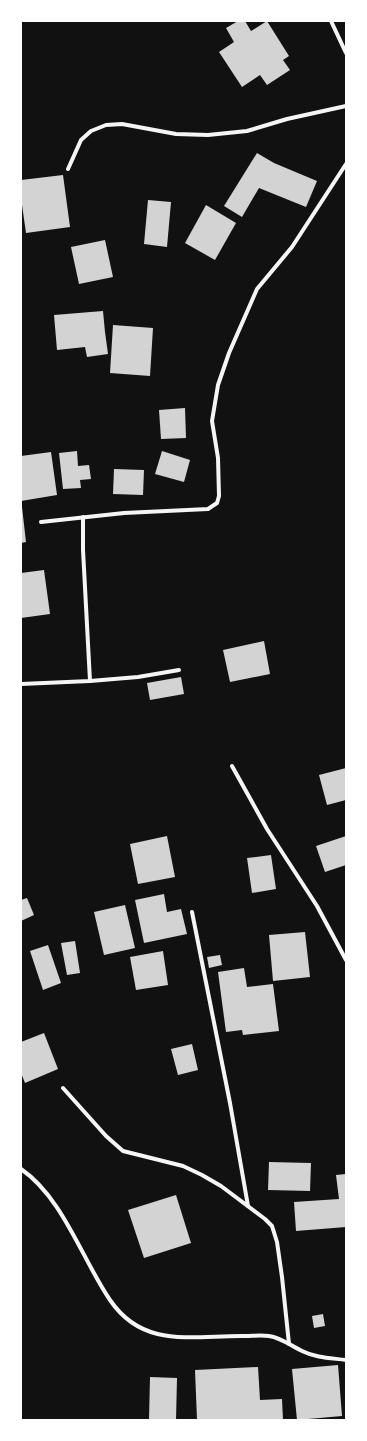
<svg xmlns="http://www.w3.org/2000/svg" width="367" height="1441" viewBox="0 0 367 1441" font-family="Arial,sans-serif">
	<rect width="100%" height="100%" fill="#111"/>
	<g fill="#d3d3d3">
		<polygon points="238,21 245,21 251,31 267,21 289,56 283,60 290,70 267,85 260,75 242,87 219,52 234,42 226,28"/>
		<polygon points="257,153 274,163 317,181 306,207 259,188 242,217 224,206"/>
		<polygon points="63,175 70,227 26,233 21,198 21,180"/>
		<polygon points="148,200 171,202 167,247 144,244"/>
		<polygon points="206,205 236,223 215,260 185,243"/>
		<polygon points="105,240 113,277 79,284 71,247"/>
		<polygon points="103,311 105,332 108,354 87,357 85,347 57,350 54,315"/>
		<polygon points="113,325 153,328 150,376 110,373"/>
		<polygon points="185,408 186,438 161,439 159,410"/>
		<polygon points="77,451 78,466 89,465 91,479 80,480 81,488 63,489 59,453"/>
		<polygon points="162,451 190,460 184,482 155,474"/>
		<polygon points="51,452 57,495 21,501 21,456"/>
		<polygon points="114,469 144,470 143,495 113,494"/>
		<polygon points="21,507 22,507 26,542 21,543"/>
		<polygon points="44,570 50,614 21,618 21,573"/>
		<polygon points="264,641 270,674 230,682 223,650"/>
		<polygon points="181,677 184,694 150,700 147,683"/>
		<polygon points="346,768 346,800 327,805 319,775"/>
		<polygon points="167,836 175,877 138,884 130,844"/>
		<polygon points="346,836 346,865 325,872 316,846"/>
		<polygon points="271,855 276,889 252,893 247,858"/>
		<polygon points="164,894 167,912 181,909 187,934 144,943 135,900"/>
		<polygon points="27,898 34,915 21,921 21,900"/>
		<polygon points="125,905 135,948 104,955 94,912"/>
		<polygon points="305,932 310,977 273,981 269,935"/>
		<polygon points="75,941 80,973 67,975 61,943"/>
		<polygon points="48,945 61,983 43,990 30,951"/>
		<polygon points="163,951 168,985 136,990 130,957"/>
		<polygon points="220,955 222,965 209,968 207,957"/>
		<polygon points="244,968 247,987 273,984 279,1031 243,1035 242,1030 226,1032 218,972"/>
		<polygon points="44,1033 58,1069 25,1083 21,1073 21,1042"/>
		<polygon points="192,1044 198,1070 178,1075 171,1049"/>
		<polygon points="269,1162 311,1163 310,1191 268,1190"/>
		<polygon points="346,1174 346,1212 345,1212 346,1227 296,1231 294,1202 339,1199 336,1175"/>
		<polygon points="176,1195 191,1243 144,1258 128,1210"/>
		<polygon points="323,1314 325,1326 314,1328 312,1316"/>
		<polygon points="338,1365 342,1416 297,1420 292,1369"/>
		<polygon points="258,1367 260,1400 282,1399 283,1420 197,1420 195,1370"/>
		<polygon points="150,1377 177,1378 176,1420 149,1420"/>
	</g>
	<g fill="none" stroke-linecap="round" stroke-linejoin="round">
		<g stroke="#f5f5f5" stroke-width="4">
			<polyline points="331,21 346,53"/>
			<polyline points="68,169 81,140 91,131 106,125 122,124 176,134 208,135 247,131 287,119 346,106"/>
			<polyline points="83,517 83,550 90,681"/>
			<polyline points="41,522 124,513 208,509 217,503 219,496 218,458 212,421 218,385 229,353 257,289 292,247 346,164"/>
			<polyline points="21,684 90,681 138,677 179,670"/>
			<polyline points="232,766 267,829 317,906 346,960"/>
			<polyline points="192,912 230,1103 248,1206"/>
			<polyline points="63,1088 106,1136 123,1151 183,1166 202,1175 221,1186 265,1219 272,1226 277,1242 282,1277 289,1344"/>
			<path d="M 21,1169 C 63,1198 82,1259 110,1300 C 144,1350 194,1335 245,1336 C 253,1336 261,1335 269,1336 C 282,1338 291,1346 302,1351 C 316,1358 331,1358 346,1360"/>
		</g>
	</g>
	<rect width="367" height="1441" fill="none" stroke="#ffffff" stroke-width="44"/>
</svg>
